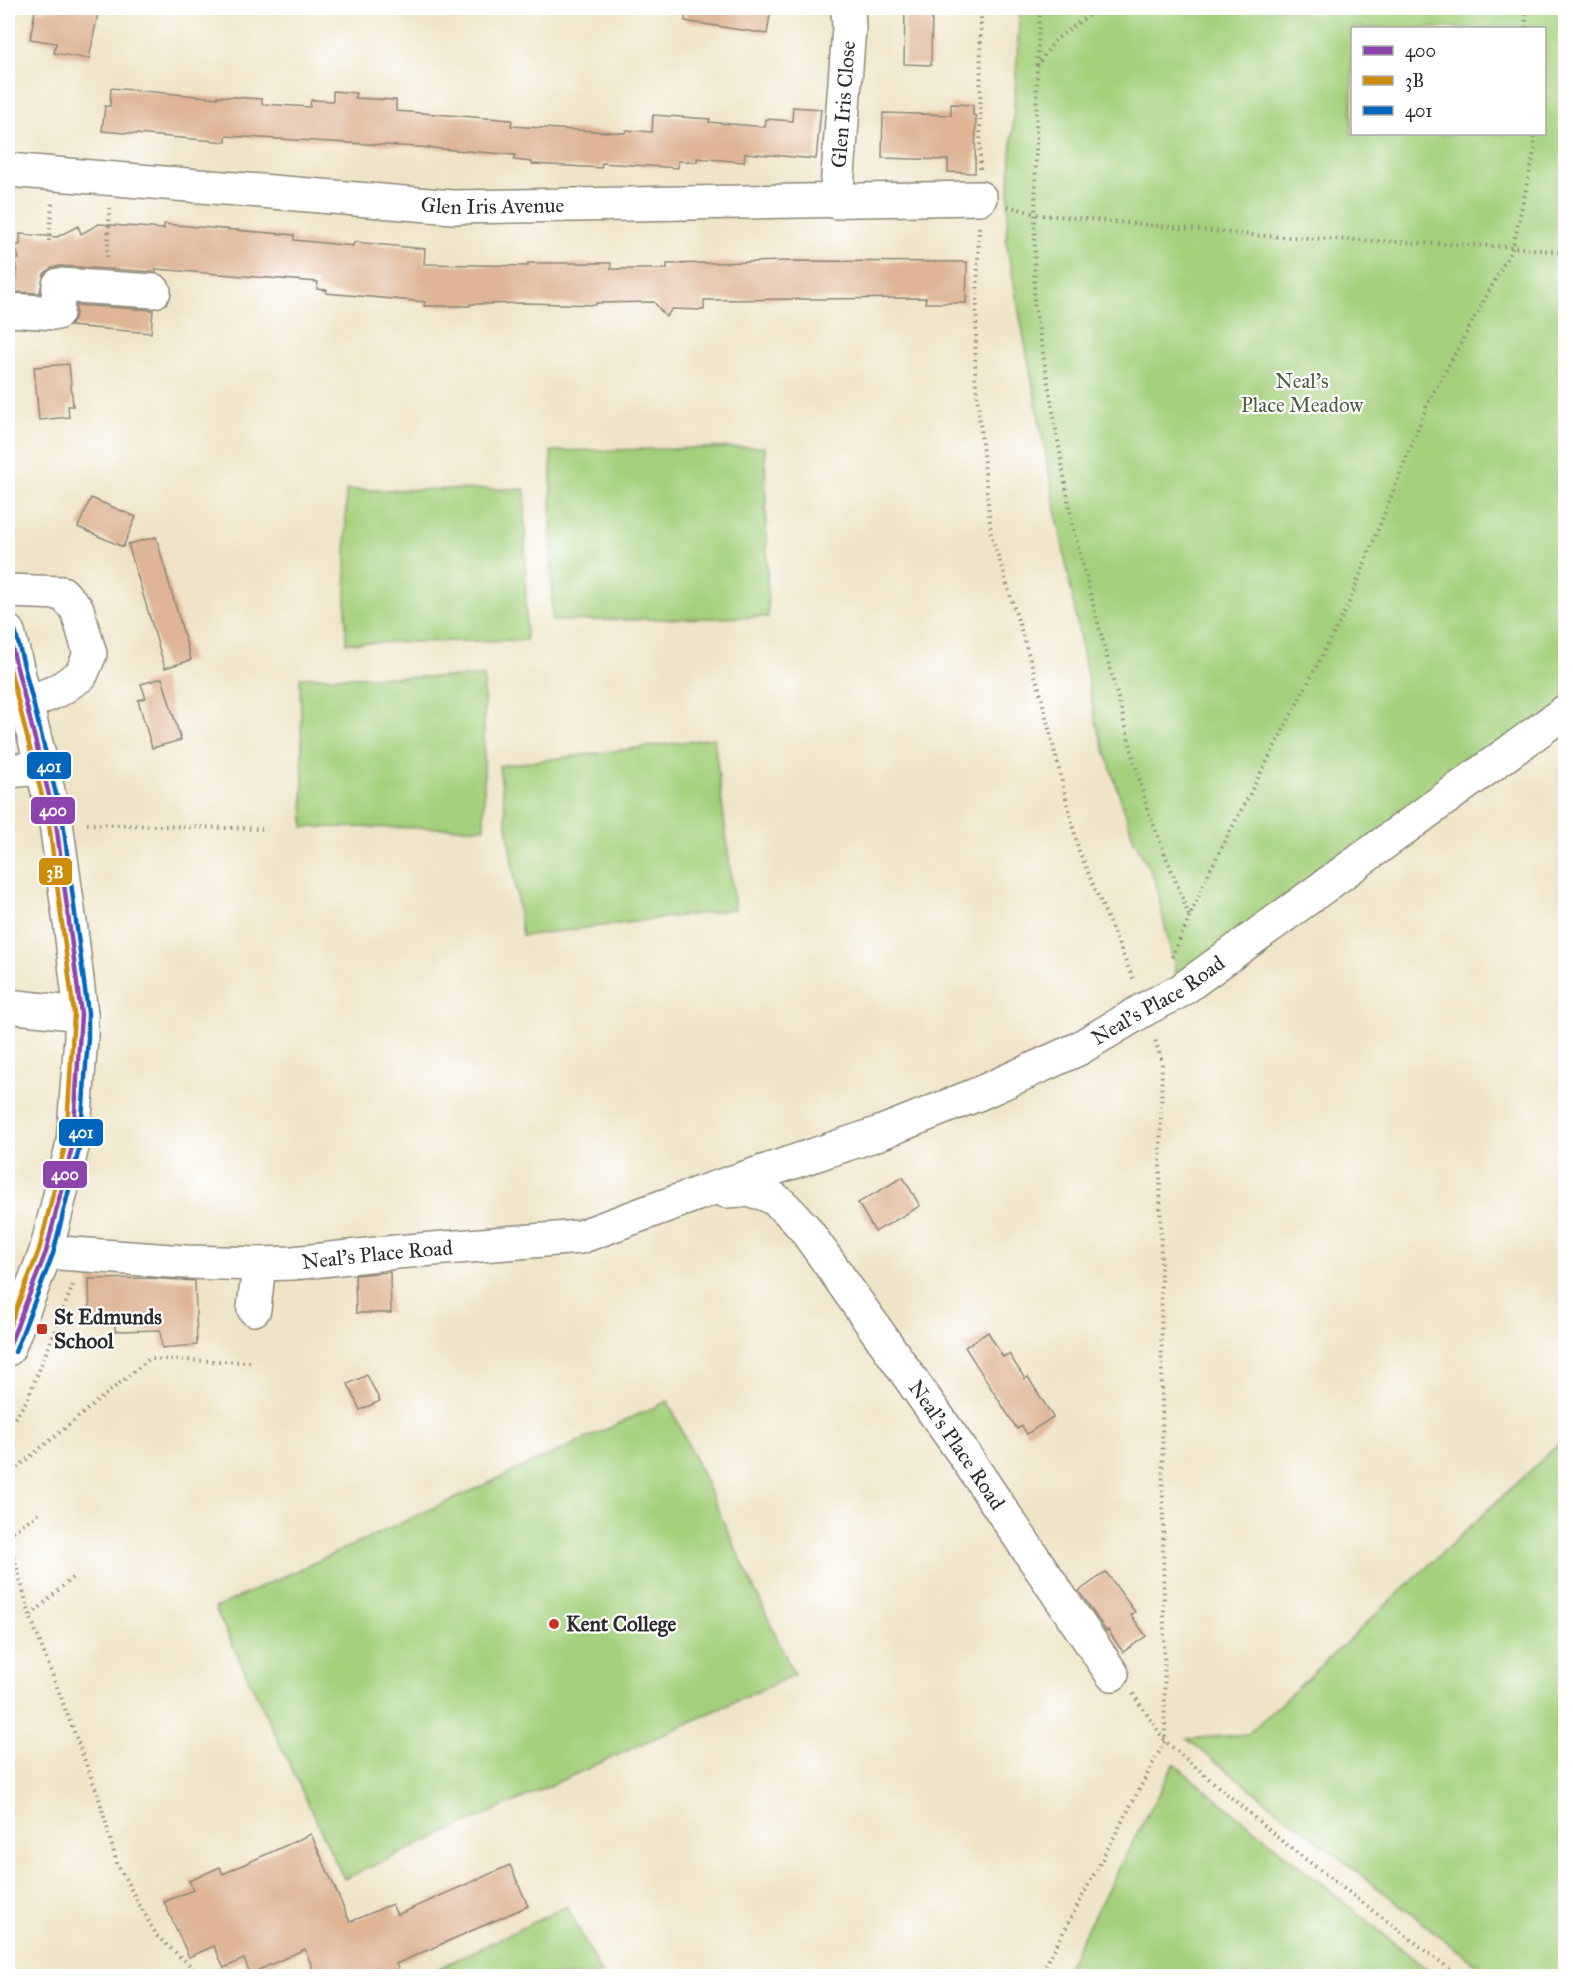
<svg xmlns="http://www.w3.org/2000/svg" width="1573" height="1984" viewBox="0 0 1573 1984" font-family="'IM FELL Great Primer',serif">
	<rect width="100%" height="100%" fill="#fff"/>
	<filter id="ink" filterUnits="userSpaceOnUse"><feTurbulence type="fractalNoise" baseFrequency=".0167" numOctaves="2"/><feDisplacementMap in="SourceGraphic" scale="12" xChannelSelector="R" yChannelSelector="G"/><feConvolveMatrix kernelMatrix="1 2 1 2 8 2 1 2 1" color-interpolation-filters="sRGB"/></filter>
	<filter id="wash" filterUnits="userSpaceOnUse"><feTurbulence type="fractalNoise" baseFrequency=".008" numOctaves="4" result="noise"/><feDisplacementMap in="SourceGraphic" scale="24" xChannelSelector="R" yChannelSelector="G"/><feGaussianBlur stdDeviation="1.35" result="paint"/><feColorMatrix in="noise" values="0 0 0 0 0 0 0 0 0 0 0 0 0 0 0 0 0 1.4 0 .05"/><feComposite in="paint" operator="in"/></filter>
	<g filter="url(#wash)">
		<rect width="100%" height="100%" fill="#efe4c7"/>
		<g fill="#a4d07c" stroke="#687e54" stroke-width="1.5" fill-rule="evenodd">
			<path d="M 1020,8 L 1565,8 L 1565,711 L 1180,991 L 1154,878 L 1134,840 L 1095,719 L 1006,241 ZM 1352,28 L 1544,28 L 1544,134 L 1352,134 Z"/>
			<polygon points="765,447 768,617 552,621 551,451"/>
			<polygon points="525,489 526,640 346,643 346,490"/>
			<polygon points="300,677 484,677 484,828 304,827"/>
			<polygon points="714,738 735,909 522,936 499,766"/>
			<polygon points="668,1401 794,1675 344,1879 215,1608"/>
			<polygon points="1565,1438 1565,1976 1491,1976 1187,1739 1248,1734"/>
			<polygon points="1174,1764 1435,1976 1062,1976"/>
			<polygon points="567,1906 602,1976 423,1976"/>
		</g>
		<g id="blocks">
			<g fill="#dfb595">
				<polygon points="58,8 99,8 89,59 54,53 56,43 30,39 35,11 58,9"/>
				<polygon points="686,8 771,8 767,34 685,21"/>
				<polygon points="905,8 932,8 931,65 904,64"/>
				<polygon points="111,88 218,98 218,96 262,99 262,104 310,107 311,100 333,101 333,91 356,93 355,98 396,100 396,111 512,120 511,126 625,133 626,130 652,132 653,115 710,119 709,122 765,127 766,119 792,121 793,107 821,109 816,159 745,153 744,162 697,158 697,162 678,161 678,168 602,163 601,168 532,164 532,162 514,160 515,155 419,147 226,136 226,142 102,131 105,106 110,106"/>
				<polygon points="951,104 973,105 973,115 976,116 975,173 948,172 948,160 882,158 883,113 951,115"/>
				<polygon points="99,224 164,229 164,224 294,235 294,240 353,246 354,242 425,249 424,264 528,266 528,263 611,263 611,269 667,269 667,264 791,261 967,262 966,303 925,303 926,298 704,300 704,310 672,309 666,317 654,302 596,303 596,305 526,303 470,304 470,306 424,306 425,302 326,293 327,290 317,289 318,282 156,269 156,272 60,266 51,268 44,274 40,293 16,292 17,272 14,260 19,259 15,246 20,245 20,234 57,237 78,226 81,234"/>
				<polygon points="76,305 153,310 151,333 70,326 76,315"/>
				<polygon points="69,364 73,406 68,406 69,417 39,420 34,367"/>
				<polygon points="91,498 136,517 123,547 78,527"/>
				<polygon points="156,537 191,660 165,668 128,544"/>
				<polygon points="162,678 181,740 152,748 138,700 146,698 141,684"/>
				<polygon points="903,1177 920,1206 875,1232 858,1203"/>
				<polygon points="390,1272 391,1313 356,1313 355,1275"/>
				<polygon points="149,1278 195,1281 197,1345 162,1348 160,1330 115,1331 115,1323 90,1323 89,1279"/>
				<polygon points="988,1332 1003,1357 1009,1354 1025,1379 1028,1377 1053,1417 1027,1434 1022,1426 1017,1429 965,1347"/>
				<polygon points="367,1375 380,1401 360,1410 348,1384"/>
				<polygon points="1106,1572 1135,1612 1131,1615 1146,1636 1123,1652 1108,1630 1106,1631 1079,1591"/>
				<polygon points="311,1834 350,1922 392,1904 397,1915 510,1865 528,1906 396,1964 402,1977 316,1977 305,1949 250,1974 244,1959 224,1968 214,1946 189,1957 164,1902 193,1890 189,1881 220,1867 223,1874"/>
			</g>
		</g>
	</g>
	<g filter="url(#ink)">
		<use href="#blocks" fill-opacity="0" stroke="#8d8879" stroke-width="1.5"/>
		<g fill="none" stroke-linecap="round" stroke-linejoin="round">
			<defs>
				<g id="minor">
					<path id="s1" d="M 8,170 L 453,207 L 980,198"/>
					<path id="s2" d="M 836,202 L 849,28 L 848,8"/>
					<polyline points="8,310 57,313 59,285 154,291"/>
					<polyline points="8,591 62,593 77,609 90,654 81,675 59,690 26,704"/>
					<polyline points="8,771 42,768"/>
					<polyline points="8,1006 81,1014"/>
					<path id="s3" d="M 726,1191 C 769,1187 778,1199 805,1229 L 963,1453 L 1112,1674"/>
					<path id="s4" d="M 46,1252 L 185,1262 L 259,1264 L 293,1263 L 396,1252 L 580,1237 L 700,1193 L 877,1134 L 978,1094 L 1078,1049 L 1145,1009 L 1180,991 L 1566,711"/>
					<polyline points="254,1309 259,1264"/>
				</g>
				<polyline id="major" points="8,632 56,823 71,930 81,1014 81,1037 73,1143 46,1252 8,1349"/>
			</defs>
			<use href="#minor" stroke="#8d8879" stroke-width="36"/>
			<use href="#major" stroke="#8d8879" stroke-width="36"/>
			<g stroke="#8d8879" stroke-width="4" stroke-dasharray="1.5 4.5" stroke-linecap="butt">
				<polyline points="1098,8 1055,40 1037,66 1034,301 1073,528 1147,808 1190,918"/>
				<polyline points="1525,8 1526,28"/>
				<polyline points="1037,65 1040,8"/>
				<polyline points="980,169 981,8"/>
				<polyline points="1008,206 1035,214 1263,236 1513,247 1566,253"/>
				<polyline points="979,227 975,374 991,533 1039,688 1079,851 1134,981"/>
				<polyline points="49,241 52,202"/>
				<polyline points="107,257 110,208"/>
				<polyline points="87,824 262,829"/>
				<polyline points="1172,957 1211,868 1347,608 1428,403 1513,247 1535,148 1533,134"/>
				<polyline points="8,1428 27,1400 73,1285"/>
				<polyline points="8,1475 149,1359 250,1362"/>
				<polyline points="8,1524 8,1535"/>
				<polyline points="72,1578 30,1616 99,1798 117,1864 157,1936 202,1976"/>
				<polyline points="30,1616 8,1535 39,1513"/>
				<polyline points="1133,1694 1165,1741 1283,1842 1459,1976"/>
				<polyline points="1040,1976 1165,1741 1160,1167 1162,1062 1155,1039"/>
			</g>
			<use href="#minor" stroke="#fff" stroke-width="33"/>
			<use href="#major" stroke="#fff" stroke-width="33"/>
			<defs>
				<polyline id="bus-1" points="8,632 56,823 81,1014 73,1143 46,1252 8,1349"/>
				<polyline id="bus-2" points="8,661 49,824 74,1014 66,1142 39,1250 8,1330"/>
				<polyline id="bus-3" points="15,1352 53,1254 80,1145 88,1038 88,1013 63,822 15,630"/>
			</defs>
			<use href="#bus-1" stroke="#fff" stroke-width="9"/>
			<use href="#bus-2" stroke="#fff" stroke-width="9"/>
			<use href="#bus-3" stroke="#fff" stroke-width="9"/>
			<use href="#bus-1" stroke="#8e44ad" stroke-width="4.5"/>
			<use href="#bus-2" stroke="#ce8d09" stroke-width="4.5"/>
			<use href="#bus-3" stroke="#0065bd" stroke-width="4.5"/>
		</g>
	</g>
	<g fill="#c8321e" stroke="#fff" stroke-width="2">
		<rect x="36" y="1323" width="12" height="12" rx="3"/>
		<circle cx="554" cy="1624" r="6"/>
	</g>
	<g text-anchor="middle" stroke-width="4.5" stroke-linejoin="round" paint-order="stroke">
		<g font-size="21" fill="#2b2b2b" stroke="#fff">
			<text dy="7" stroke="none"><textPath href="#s2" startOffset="98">Glen Iris Close</textPath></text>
			<text dy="7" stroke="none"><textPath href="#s1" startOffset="486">Glen Iris Avenue</textPath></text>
			<text dy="7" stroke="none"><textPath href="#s4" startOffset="1162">Neal's Place Road</textPath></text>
			<text dy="7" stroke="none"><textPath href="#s4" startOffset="332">Neal's Place Road</textPath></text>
			<text dy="7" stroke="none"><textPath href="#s3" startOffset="357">Neal's Place Road</textPath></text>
		</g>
		<g font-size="21" fill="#4f5d43" stroke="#fff">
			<text x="1302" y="388">Neal's<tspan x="1302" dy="24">Place Meadow</tspan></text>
		</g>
		<g font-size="21" font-weight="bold" fill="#2b2b2b" stroke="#fff" text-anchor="start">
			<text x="54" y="1324">St Edmunds<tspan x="54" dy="24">School</tspan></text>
			<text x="566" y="1631">Kent College</text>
		</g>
	</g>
	<g stroke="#fff" stroke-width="2">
		<rect x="26" y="751" width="46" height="29" rx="6" fill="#0065bd"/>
		<rect x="30" y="796" width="46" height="29" rx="6" fill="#8e44ad"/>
		<rect x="38" y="857" width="35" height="29" rx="6" fill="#ce8d09"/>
		<rect x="58" y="1118" width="46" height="29" rx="6" fill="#0065bd"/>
		<rect x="42" y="1160" width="46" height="29" rx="6" fill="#8e44ad"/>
	</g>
	<g font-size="16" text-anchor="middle" font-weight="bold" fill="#fff">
		<text x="49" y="772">401</text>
		<text x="53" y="816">400</text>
		<text x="55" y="878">3B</text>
		<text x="81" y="1138">401</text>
		<text x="65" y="1180">400</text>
	</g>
	<rect width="1573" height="1984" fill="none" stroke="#fff" stroke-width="30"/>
	<rect x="1351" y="27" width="195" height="108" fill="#ffffff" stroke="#aaaaaa" stroke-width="1.5"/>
	<rect x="1363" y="46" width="30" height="9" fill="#8e44ad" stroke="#aaaaaa" stroke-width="1.5"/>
	<text x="1405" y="57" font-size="18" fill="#2b2b2b">400</text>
	<rect x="1363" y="76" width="30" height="9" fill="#ce8d09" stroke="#aaaaaa" stroke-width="1.5"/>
	<text x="1405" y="87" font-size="18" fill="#2b2b2b">3B</text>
	<rect x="1363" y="106" width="30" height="9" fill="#0065bd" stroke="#aaaaaa" stroke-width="1.5"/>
	<text x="1405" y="117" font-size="18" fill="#2b2b2b">401</text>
</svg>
